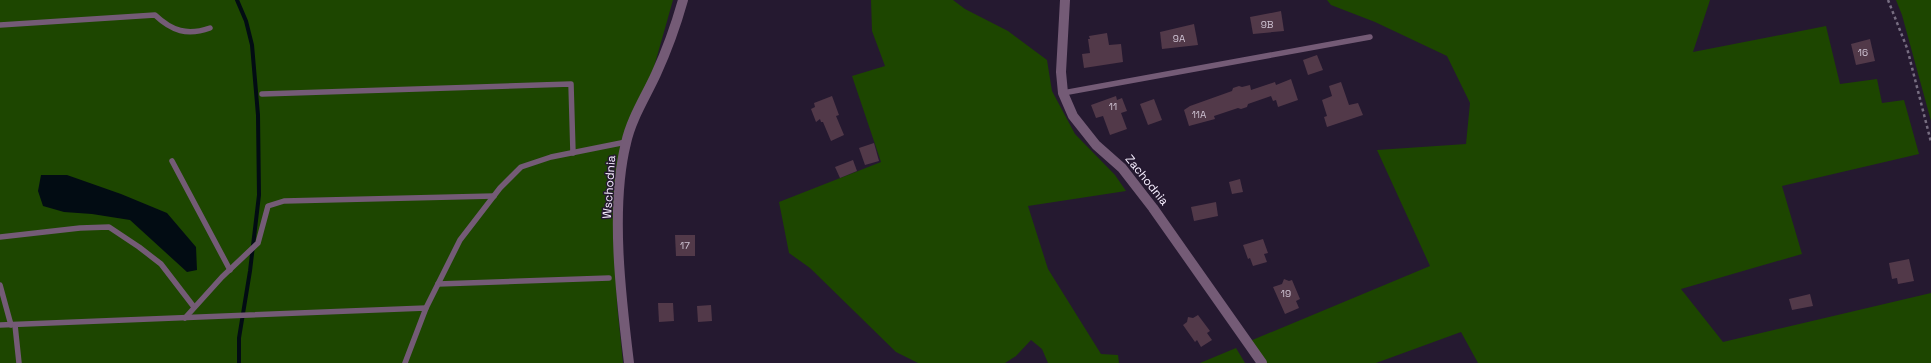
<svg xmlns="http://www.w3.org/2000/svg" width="1931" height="363" viewBox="0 0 1931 363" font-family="'Space Grotesk',sans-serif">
	<rect width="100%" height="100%" fill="#251930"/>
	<g fill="#1d4600">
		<polygon points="0,0 673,0 654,67 632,119 615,224 617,304 623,363 0,363"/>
		<polygon points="871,0 953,0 965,9 1008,31 1047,60 1052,91 1075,134 1115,175 1126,191 1028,206 1048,269 1101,354 1118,355 1119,363 1048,363 1042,349 1031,340 1016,356 1005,363 918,363 896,352 810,268 789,253 779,202 881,162 852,76 885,66 872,31"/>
		<polygon points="1327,0 1710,0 1693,52 1826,26 1840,84 1877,79 1882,103 1904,100 1919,154 1782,186 1802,254 1681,289 1723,342 1931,293 1931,363 1478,363 1461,332 1376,363 1265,363 1250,341 1430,266 1377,150 1466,144 1470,103 1447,56 1375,22 1331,5"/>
		<polygon points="1896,0 1931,0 1931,121 1902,15"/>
		<polygon points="1236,348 1245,363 1200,363"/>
	</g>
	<polygon fill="#020c13" points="41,175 67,175 121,194 167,213 196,247 197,270 187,272 130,220 92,214 64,212 43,206 38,191"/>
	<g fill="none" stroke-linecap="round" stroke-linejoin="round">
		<polyline stroke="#020c13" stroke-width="4" points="237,0 246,21 252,45 258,115 259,195 250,271 239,338 239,363"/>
	</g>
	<g fill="#523949">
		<polygon points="1281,11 1284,31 1253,34 1250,17"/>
		<polygon points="1194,24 1198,45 1162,49 1160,32"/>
		<polygon points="1107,33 1109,45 1121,44 1123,62 1084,68 1082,54 1090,53 1088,39 1090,39 1089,36"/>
		<polygon points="1870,39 1875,61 1856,65 1851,44"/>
		<polygon points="1317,55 1323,70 1308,75 1303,60"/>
		<polygon points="1291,79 1298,100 1278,107 1276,100 1273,101 1271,96 1248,104 1247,107 1241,109 1238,108 1214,116 1215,119 1189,126 1184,110 1190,106 1232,91 1233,88 1239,86 1242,87 1250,85 1251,90 1275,82 1276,85"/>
		<polygon points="1341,82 1349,105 1358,103 1363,115 1327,127 1324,117 1327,116 1322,100 1332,96 1329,86"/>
		<polygon points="832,96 839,115 836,116 844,135 831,141 823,122 821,122 820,119 816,122 811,109 815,107 814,103"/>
		<polygon points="1116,96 1117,100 1122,98 1127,111 1121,113 1127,129 1110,135 1103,116 1096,118 1091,105"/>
		<polygon points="1154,99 1162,120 1148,125 1140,104"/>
		<polygon points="874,143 879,161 865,165 859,148"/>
		<polygon points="853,160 857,171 840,178 835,167"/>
		<polygon points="1240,179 1243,192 1232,194 1229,182"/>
		<polygon points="1216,202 1218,216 1194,221 1191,207"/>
		<polygon points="675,235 695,235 695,256 676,256"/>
		<polygon points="1263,239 1268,253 1264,254 1267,262 1253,266 1250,258 1248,259 1243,245"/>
		<polygon points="1909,259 1914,281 1898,284 1897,278 1892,279 1889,263"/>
		<polygon points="1284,279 1289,281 1292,280 1300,299 1296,301 1299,308 1285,314 1273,287 1282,284"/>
		<polygon points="1810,294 1813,306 1792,310 1789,299"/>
		<polygon points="658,303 673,303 674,321 659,322"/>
		<polygon points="711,305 712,321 698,322 697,306"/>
		<polygon points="1198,315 1210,331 1207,333 1212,340 1201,347 1197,340 1195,342 1183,325 1187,322 1188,317 1193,318"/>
	</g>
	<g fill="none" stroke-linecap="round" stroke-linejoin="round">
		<polyline stroke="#776d81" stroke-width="2.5" stroke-dasharray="3 3" stroke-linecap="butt" points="1888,0 1907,48 1931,142"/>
		<g stroke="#745b76" stroke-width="5.5">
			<path d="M 0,25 L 155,15 C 172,31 187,36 210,28"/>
			<polyline points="1063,93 1370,37"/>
			<polyline points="262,94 571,84 573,153"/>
			<polyline points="172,161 230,270"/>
			<polyline points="0,237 80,228 109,227 139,247 161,264 194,307"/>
			<polyline points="438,284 609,278"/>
			<polyline points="0,285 11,325"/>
			<polyline points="426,308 460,240 500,188 521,167 551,157 626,142"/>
			<polyline points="185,318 222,277 258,243 268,206 284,201 494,196"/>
			<polyline points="0,325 426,308 405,363"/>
			<polyline points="15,325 19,363"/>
		</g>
		<g stroke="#745b76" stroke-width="10">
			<polyline points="1065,0 1061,72 1063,93 1073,116 1096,145 1122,168 1153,208 1262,363"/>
			<path d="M 629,363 C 621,298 610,207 626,143 C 631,119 646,96 656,74 C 667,50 676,25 683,0"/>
		</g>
	</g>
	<g text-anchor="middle" stroke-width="3" stroke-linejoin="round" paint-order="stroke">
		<g font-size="10" fill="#cec2d2">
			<text x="1267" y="28">9B</text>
			<text x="1179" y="42">9A</text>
			<text x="1863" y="56">16</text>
			<text x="1113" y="110">11</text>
			<text x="1199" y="118">11A</text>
			<text x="685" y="249">17</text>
			<text x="1286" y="297">19</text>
		</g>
		<g font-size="12" fill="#f7efff" stroke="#251930">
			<text transform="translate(1147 180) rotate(51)" y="4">Zachodnia</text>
			<text transform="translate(609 187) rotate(-86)" y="4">Wschodnia</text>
		</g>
	</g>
</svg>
